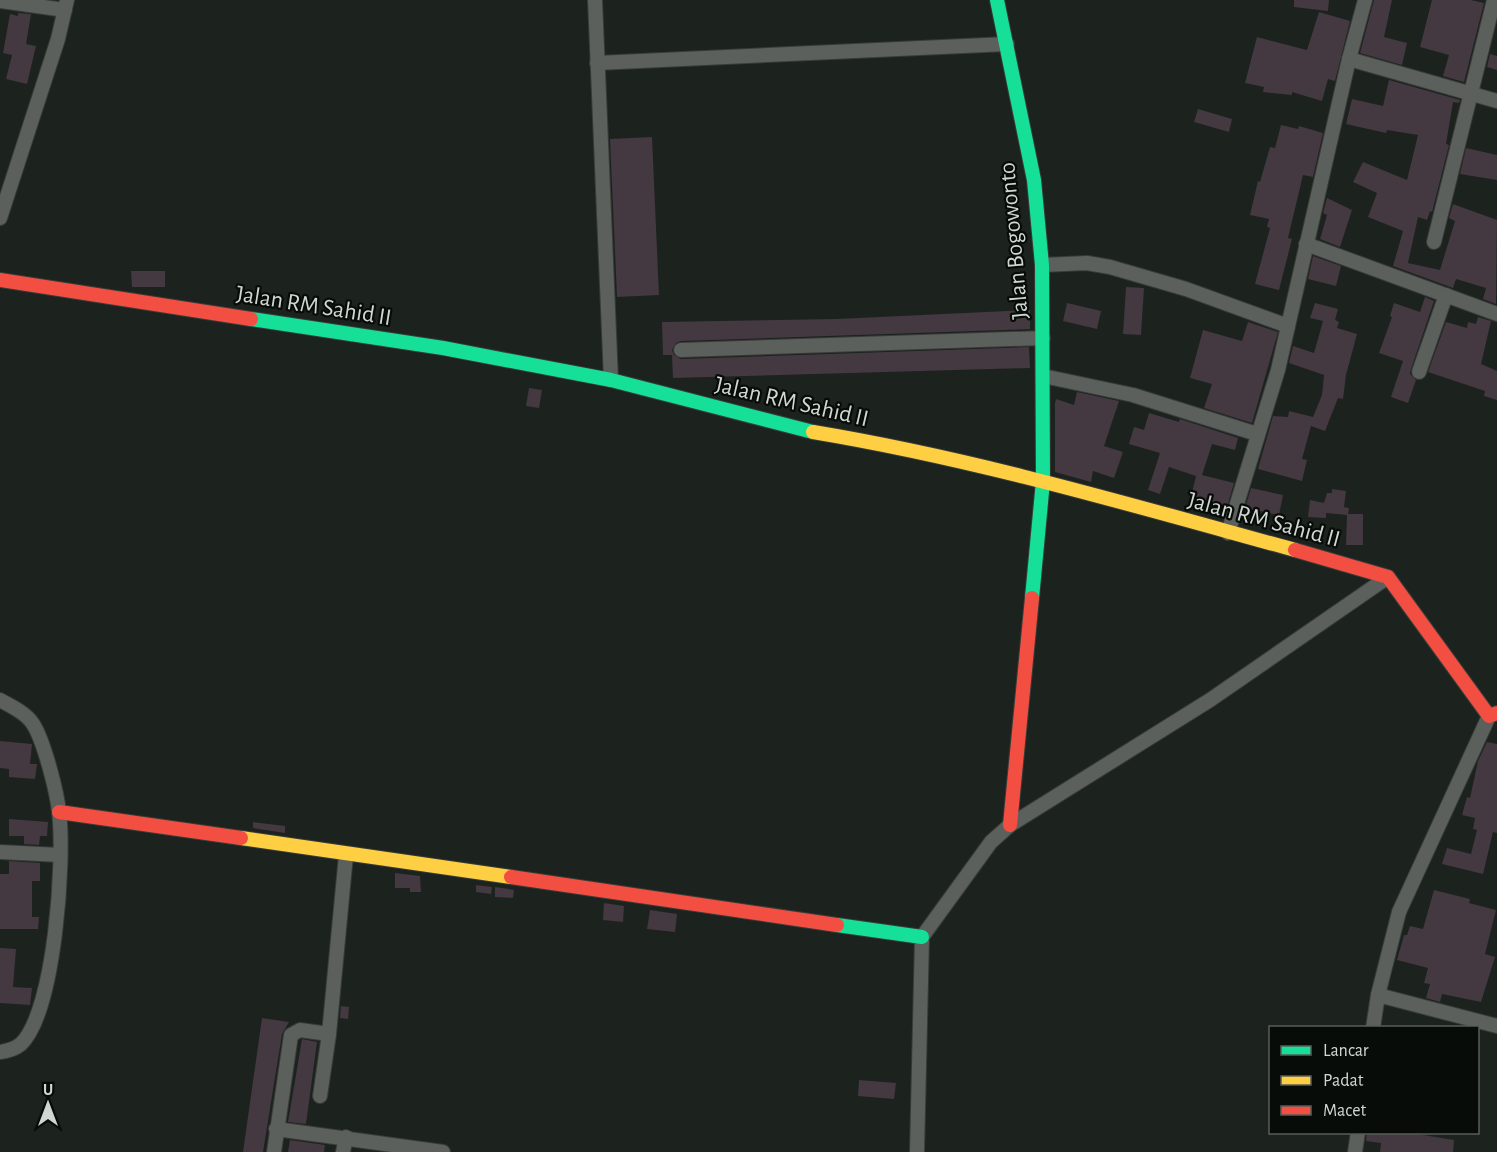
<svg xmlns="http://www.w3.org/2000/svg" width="1497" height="1152" viewBox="0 0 1497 1152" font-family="'Alegreya Sans',sans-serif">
	<rect width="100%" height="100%" fill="#1c221e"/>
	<g fill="#443841">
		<polygon points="1294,0 1329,0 1328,11 1294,7"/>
		<polygon points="1374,0 1392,0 1384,37 1407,43 1402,65 1360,53"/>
		<polygon points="1432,0 1471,0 1484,3 1464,82 1443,76 1449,55 1420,47"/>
		<polygon points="1319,12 1350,21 1335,81 1328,79 1322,101 1292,92 1292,95 1263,92 1264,87 1245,83 1257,37 1307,50"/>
		<polygon points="18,13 31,14 26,44 36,46 27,84 6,79 12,55 3,53 10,14 18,16"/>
		<polygon points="1490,54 1497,56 1497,70 1487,67"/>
		<polygon points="1389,80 1460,100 1459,103 1453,102 1446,144 1449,145 1432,212 1430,211 1427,220 1418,217 1408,263 1440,270 1455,221 1449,218 1453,204 1497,220 1496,304 1483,299 1486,288 1456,279 1453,288 1393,266 1403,231 1368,217 1377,193 1353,182 1363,162 1407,180 1418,135 1387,130 1386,133 1346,124 1352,99 1383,106"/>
		<polygon points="1198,109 1232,119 1229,132 1194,122"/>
		<polygon points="1281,125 1298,129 1299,126 1323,133 1313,177 1303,175 1288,238 1292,239 1279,290 1255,284 1270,228 1267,227 1269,219 1250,215 1258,181 1260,182 1270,147 1275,148"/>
		<polygon points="652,137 659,295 617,297 610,139"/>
		<polygon points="1466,148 1497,155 1497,180 1460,174"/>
		<polygon points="1327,198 1352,210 1340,247 1320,239 1327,215 1323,213"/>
		<polygon points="1313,256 1341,266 1336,286 1308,279"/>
		<polygon points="131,271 165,271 165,287 132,287"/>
		<polygon points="1126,287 1144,288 1141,335 1123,334"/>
		<polygon points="1425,297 1434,301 1411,369 1410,374 1416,380 1408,403 1391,397 1403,361 1379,353 1392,317 1390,316 1394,303 1420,312"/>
		<polygon points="1067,303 1101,311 1097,329 1063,321"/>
		<polygon points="1315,303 1338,309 1335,320 1339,322 1337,328 1357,334 1346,375 1343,399 1338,398 1325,431 1311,426 1302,459 1307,460 1302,481 1258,469 1273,416 1288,417 1289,411 1313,417 1322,395 1324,375 1289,363 1293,346 1314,353 1323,321 1310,318"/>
		<polygon points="1030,310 1030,329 681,341 676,343 672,350 674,355 681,359 1029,347 1030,368 673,378 672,355 663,355 662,322 837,319"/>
		<polygon points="1478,317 1491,321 1481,364 1497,371 1497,400 1484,396 1485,391 1428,372 1446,322 1467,328 1468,322 1476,324"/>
		<polygon points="1248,322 1278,332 1252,423 1204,408 1212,384 1190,378 1203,330 1242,341"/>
		<polygon points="529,388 542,390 539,408 526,406"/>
		<polygon points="1077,392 1119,401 1104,446 1123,452 1114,478 1093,471 1091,482 1055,472 1055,403 1056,399 1074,405"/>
		<polygon points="1149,413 1179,422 1180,419 1238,438 1235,450 1212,444 1202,475 1234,483 1227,507 1215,504 1214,507 1190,501 1196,476 1169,467 1160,494 1148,490 1160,453 1129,444 1134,427 1144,430"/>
		<polygon points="1251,488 1283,495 1279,515 1245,508"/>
		<polygon points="1332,489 1346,491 1344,507 1349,508 1348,514 1363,514 1363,545 1346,545 1347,515 1326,513 1326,518 1308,517 1310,500 1324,503 1327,493 1332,493"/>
		<polygon points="0,741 32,744 30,764 37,764 35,779 9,777 9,769 0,768"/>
		<polygon points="1487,742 1497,744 1497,833 1493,832 1483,874 1442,864 1447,848 1471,854 1477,830 1473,829 1475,818 1462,815 1467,797 1470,798 1478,761"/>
		<polygon points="9,819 48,822 47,836 40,836 39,845 24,844 24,836 9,836"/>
		<polygon points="253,822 285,826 285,833 253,828"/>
		<polygon points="9,861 40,863 40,881 32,881 32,917 39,917 38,929 0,929 0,874 9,874"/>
		<polygon points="395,873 420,876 421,892 410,892 410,888 395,888"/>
		<polygon points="476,885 492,887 491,894 476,892"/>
		<polygon points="495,887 514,890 513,898 495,897"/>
		<polygon points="1434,890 1470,899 1469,903 1496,910 1485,954 1495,957 1481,1002 1442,994 1440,1002 1426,998 1430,984 1424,983 1428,968 1397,960 1404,935 1407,935 1410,926 1423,929"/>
		<polygon points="604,903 624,906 623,922 603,920"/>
		<polygon points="650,910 677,914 675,932 647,929"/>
		<polygon points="0,948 16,949 13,987 32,988 30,1005 0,1003"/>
		<polygon points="341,1006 349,1007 348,1019 340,1018"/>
		<polygon points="262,1018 289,1022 282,1034 263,1152 243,1152"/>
		<polygon points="302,1039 317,1042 306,1124 288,1122"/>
		<polygon points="859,1080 896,1083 894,1099 858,1096"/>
		<polygon points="1367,1132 1405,1132 1454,1140 1453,1152 1380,1152 1381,1143 1366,1141"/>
		<polygon points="290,1140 325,1145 324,1152 288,1152"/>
	</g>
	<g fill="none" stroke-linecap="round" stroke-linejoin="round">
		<defs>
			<g id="street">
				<polyline points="595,0 611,380"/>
				<polyline points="0,1 65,10"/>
				<polyline points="1349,59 1497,101"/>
				<polyline points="597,63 1007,44"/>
				<polyline points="0,218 58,39 67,0"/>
				<polyline points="1434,242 1494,0"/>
				<polyline points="1306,244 1497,314"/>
				<polyline points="1042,265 1087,263 1110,267 1186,289 1288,326"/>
				<polyline points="681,350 1043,338"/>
				<polyline points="1419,372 1446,295"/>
				<polyline points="1043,376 1133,395 1257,434"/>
				<polyline points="1228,533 1278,370 1349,59 1365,0"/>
				<path d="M 0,700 C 11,706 26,713 33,724 C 44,741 57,792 59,812 C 65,859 55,1011 21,1044 C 15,1049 7,1051 0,1052"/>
				<polyline points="0,852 60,855"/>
				<polyline points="1378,995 1497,1026"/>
				<polyline points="1373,1028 1378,995 1399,912 1489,716"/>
				<polyline points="320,1096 329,1034 346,855"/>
				<polyline points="276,1129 443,1152"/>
				<polyline points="274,1152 291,1035 300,1030 329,1034"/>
				<polyline points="343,1152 346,1137"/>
				<polyline points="917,1152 922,937 991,842 1010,825 1210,700 1388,577"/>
				<polyline points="1355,1152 1358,1132"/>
			</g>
			<g id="fast">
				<polyline points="997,0 1034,180 1042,265 1043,481 1032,598"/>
				<polyline points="251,319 443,348 611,380 813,432"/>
				<polyline points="837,925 922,937"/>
			</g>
			<g id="slow">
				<path d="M 813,432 C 976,459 1135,506 1295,550"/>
				<polyline points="241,838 511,877"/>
			</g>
			<g id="jam">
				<polyline points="0,280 251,319"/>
				<polyline points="1295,550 1388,577 1489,716 1497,713"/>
				<polyline points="59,812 241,838"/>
				<polyline points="1010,825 1032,598"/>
				<polyline points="511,877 837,925"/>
			</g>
		</defs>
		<use href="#street" stroke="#373c38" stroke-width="16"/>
		<use href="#fast" stroke="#373c38" stroke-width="16"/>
		<use href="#slow" stroke="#373c38" stroke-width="16"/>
		<use href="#jam" stroke="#373c38" stroke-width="16"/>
		<use href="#street" stroke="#5b605c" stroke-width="14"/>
		<use href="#fast" stroke="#16e098" stroke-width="14"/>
		<use href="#slow" stroke="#ffcf43" stroke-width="14"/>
		<use href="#jam" stroke="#f24e42" stroke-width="14"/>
	</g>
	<g text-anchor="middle" stroke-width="4.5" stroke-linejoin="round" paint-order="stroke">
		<g font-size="24" fill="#d0d7d2" stroke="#080c09">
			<text transform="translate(1013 241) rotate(-95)" y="8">Jalan Bogowonto</text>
			<text transform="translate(314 305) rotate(9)" y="8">Jalan RM Sahid II</text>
			<text transform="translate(792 401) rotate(13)" y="8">Jalan RM Sahid II</text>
			<text transform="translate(1264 519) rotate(15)" y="8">Jalan RM Sahid II</text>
		</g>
	</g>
	<rect x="1269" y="1026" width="210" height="108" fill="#080c09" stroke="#585d59" stroke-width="1.5"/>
	<rect x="1281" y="1046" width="30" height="9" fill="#16e098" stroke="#585d59" stroke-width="1.5"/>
	<text x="1323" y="1056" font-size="18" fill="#d0d7d2">Lancar</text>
	<rect x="1281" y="1076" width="30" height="9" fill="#ffcf43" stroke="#585d59" stroke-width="1.5"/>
	<text x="1323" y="1086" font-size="18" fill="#d0d7d2">Padat</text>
	<rect x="1281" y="1106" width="30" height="9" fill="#f24e42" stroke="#585d59" stroke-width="1.5"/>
	<text x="1323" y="1116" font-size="18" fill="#d0d7d2">Macet</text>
	<g transform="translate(48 1104)" stroke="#080c09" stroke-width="4.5" paint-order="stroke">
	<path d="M0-4.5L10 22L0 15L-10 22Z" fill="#d0d7d2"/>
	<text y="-9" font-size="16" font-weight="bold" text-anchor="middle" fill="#d0d7d2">U</text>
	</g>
</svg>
